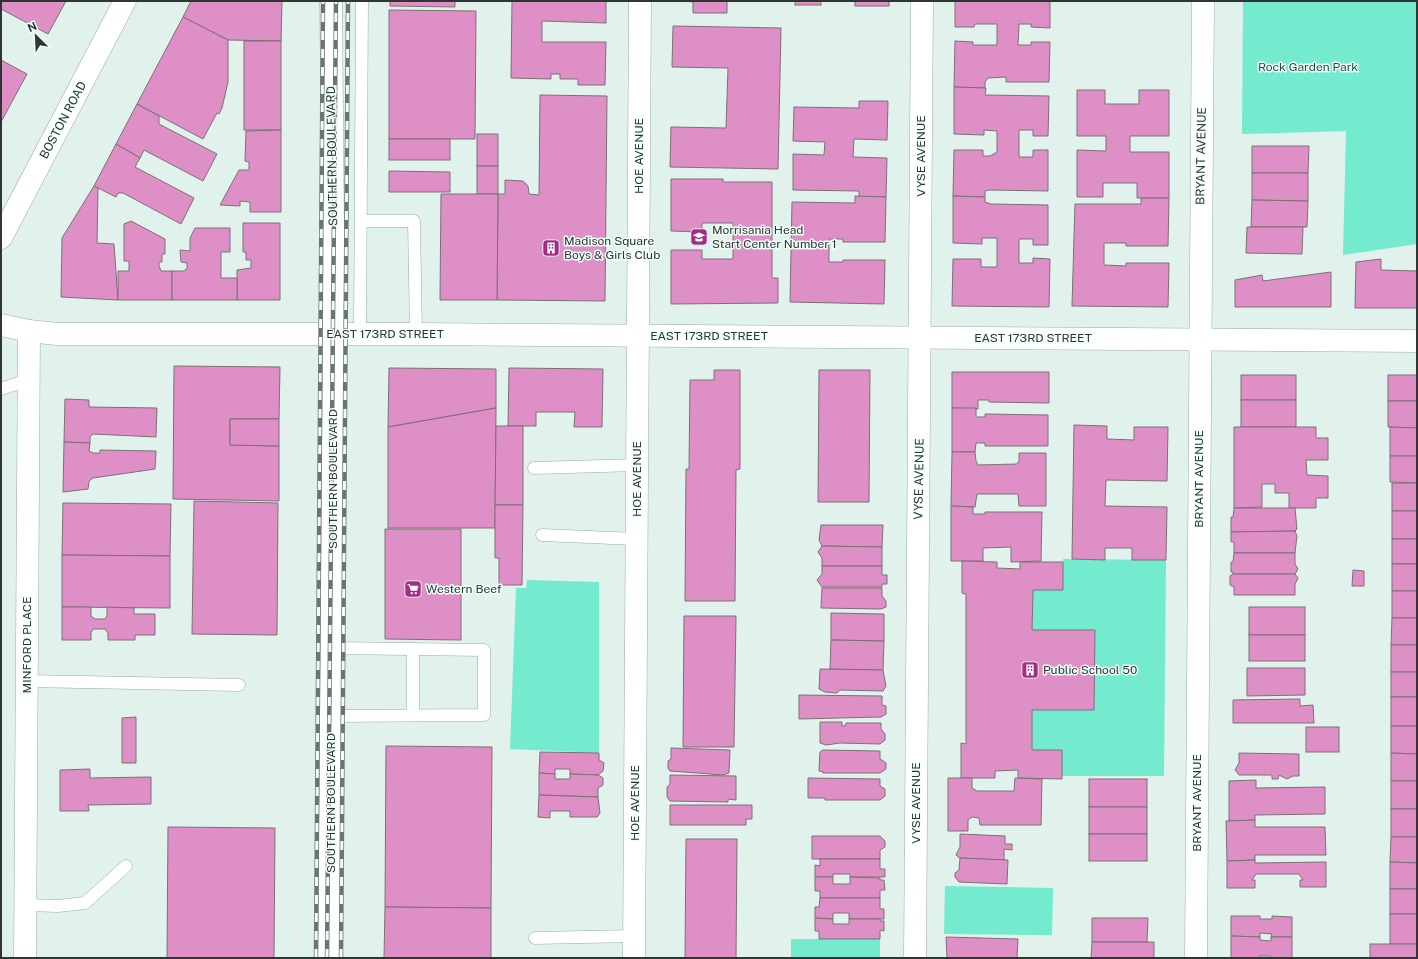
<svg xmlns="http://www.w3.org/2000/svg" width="1418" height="959" viewBox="0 0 1418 959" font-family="'Public Sans',sans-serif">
	<rect width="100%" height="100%" fill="#e1f1ec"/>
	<g fill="#74eace">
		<polygon points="1243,1 1417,1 1417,244 1343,255 1346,131 1242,134"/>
		<polygon points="1063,559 1166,560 1164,776 1062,776 1062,750 1032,750 1032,710 1094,710 1095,630 1032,630 1033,590 1063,590"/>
		<polygon points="527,580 599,582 599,753 510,749 516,588 526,588"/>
		<polygon points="945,886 1053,888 1052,935 944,934"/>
		<rect x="791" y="939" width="89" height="19"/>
	</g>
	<g fill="#de90c6" stroke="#7b7077">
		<polygon points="1,1 66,1 48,34 1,9"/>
		<polygon points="191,1 282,1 281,41 228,40 183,17"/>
		<polygon points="390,1 455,1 455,7 390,6"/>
		<polygon points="512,1 606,1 606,23 542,21 542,42 606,42 605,85 578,85 578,79 560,79 560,74 551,74 551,79 511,78"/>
		<polygon points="683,1 727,1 727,13 693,13 693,2"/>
		<rect x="795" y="1" width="26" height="4"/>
		<rect x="855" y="1" width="34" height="5"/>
		<polygon points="955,1 1050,1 1050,28 1031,27 1031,24 1019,24 1018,45 1031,45 1031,42 1050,42 1049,82 1006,82 1006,77 988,78 985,82 985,88 954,87 955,41 973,42 973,45 997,45 997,24 975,24 974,27 955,27"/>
		<polygon points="389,10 476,11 475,139 389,139"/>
		<polygon points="183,17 228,40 228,82 222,108 219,114 217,113 203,139 137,104"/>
		<polygon points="673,26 781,28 778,169 670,167 671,127 726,128 728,68 672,67"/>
		<rect x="244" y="41" width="37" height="89"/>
		<polygon points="1,60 27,74 1,122"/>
		<polygon points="954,87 986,88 985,95 1049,96 1048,136 1033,136 1033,130 1019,130 1019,157 1033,157 1033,150 1048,150 1048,191 989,190 985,191 985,197 953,196 954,150 983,150 983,156 990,156 997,152 997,131 984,130 984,135 954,134"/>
		<polygon points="1077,90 1105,90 1105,104 1139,104 1139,90 1169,90 1169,136 1130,136 1130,152 1169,152 1169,198 1137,198 1137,183 1103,183 1103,197 1077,197 1077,150 1106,151 1106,136 1077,136"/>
		<polygon points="540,95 607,96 605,301 497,300 498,194 505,194 505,180 523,181 528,186 529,194 539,195"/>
		<polygon points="859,101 888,101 887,140 854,139 853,157 887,158 886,197 859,197 859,191 793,190 793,154 824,155 825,142 793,141 794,107 859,108"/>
		<polygon points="137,104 159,116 159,124 217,154 203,181 144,150 140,158 116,144"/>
		<polygon points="281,130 281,212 250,212 250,202 240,201 240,206 220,205 239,170 249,170 249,162 245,161 246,131"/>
		<rect x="477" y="134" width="21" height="32"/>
		<rect x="389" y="139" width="61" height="21"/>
		<polygon points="116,144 140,158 135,167 194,198 181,224 123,193 118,193 116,197 94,186"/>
		<polygon points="1252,146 1309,146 1308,173 1252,173"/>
		<rect x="477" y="166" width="21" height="28"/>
		<polygon points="389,171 450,172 450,192 389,192"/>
		<polygon points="1252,173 1308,173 1308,201 1252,200"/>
		<polygon points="671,179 723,179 723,182 772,182 772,278 778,278 778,303 671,304 671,250 702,250 702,259 733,259 733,223 702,223 702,232 671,231"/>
		<polygon points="94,186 98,188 97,243 114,244 118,300 61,297 62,238"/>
		<polygon points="441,194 498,194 497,300 440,300"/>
		<polygon points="855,196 886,197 885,242 843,242 843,239 829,239 829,262 843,262 843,260 885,260 884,304 790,302 792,202 855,203"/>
		<polygon points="953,196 985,197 985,202 991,204 1048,205 1048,245 1033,245 1033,239 1019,239 1019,263 1033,263 1033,258 1050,259 1049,307 952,306 953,259 981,259 981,267 997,267 997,238 982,238 982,244 953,243"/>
		<polygon points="1141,198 1169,198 1168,246 1126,246 1126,243 1104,243 1104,265 1126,266 1126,263 1169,263 1168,307 1072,306 1075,204 1141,204"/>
		<polygon points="1252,200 1308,201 1307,227 1251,227"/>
		<polygon points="131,221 165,239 165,254 162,254 162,262 159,262 159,266 161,271 172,271 172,300 118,300 118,271 129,271 129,261 124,261 124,224"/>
		<polygon points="243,223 280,223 280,300 237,300 237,270 251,268 251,260 246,260 246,252 243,252"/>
		<polygon points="1247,227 1303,227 1302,254 1246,253"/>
		<polygon points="195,228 230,228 230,252 221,252 221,278 237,278 237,300 172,300 172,271 184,271 187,268 187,263 181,262 180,250 190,251 190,238"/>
		<polygon points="1381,259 1381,270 1417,271 1417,308 1355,308 1356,262"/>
		<polygon points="1331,272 1331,307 1235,307 1235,280 1262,275 1263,281"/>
		<polygon points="174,366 280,367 279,419 230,419 230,445 279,446 279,501 173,499"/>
		<polygon points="389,368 496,369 496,408 388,427"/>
		<polygon points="509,368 603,369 602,427 574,427 575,412 536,412 536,426 508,426"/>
		<polygon points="714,370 740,370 740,469 736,470 735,601 685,601 686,469 689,469 690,380 714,380"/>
		<polygon points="819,370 870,370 869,502 818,502"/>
		<polygon points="952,372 1049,372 1049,403 989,402 989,400 978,400 978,409 952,408"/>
		<rect x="1241" y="375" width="55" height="25"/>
		<rect x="1388" y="375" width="29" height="26"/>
		<polygon points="65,399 89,400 89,407 157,408 156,437 93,434 90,437 90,443 64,442"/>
		<rect x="1241" y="400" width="55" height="27"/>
		<polygon points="1388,401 1417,401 1417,428 1388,427"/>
		<polygon points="496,408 495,528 388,528 388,427"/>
		<polygon points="952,408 976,408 976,417 985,417 985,414 1048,415 1048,446 985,446 985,443 976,443 975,452 952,452"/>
		<polygon points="230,419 279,419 279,446 230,445"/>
		<polygon points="1074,425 1107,426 1107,439 1134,440 1134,427 1168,427 1167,481 1106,480 1105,506 1167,507 1166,560 1132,560 1132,548 1105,548 1105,560 1072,559"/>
		<polygon points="496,426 523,426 523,505 495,505"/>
		<polygon points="1234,427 1316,427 1316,438 1328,438 1328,460 1306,460 1307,475 1328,476 1328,498 1316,498 1316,508 1289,508 1289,493 1275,493 1275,484 1262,484 1262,507 1234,508"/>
		<polygon points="1390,427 1417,428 1417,456 1390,456"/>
		<polygon points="64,442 90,443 89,451 93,453 100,453 100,450 156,451 155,469 93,478 89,481 88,489 63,492"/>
		<polygon points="952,452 975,452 976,461 978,465 1017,464 1019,461 1019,453 1046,453 1046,506 1019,506 1018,494 977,494 975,507 951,506"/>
		<polygon points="1390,456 1417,456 1417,483 1390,482"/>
		<rect x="1392" y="483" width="25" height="28"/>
		<polygon points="194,501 278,503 277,635 192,634"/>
		<polygon points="63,503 171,504 170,556 62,555"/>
		<polygon points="495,505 523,505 522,585 499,585 499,558 495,558"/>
		<polygon points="951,506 973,507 973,514 985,514 985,512 1042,512 1041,561 1011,562 1011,547 983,548 983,561 951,561"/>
		<polygon points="1234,508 1295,508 1297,529 1295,531 1231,532 1231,517 1233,517"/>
		<rect x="1392" y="511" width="25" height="28"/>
		<polygon points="821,525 883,525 882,547 822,546 819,540"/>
		<polygon points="385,529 461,529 461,640 385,639"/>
		<polygon points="1295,531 1297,536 1295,553 1234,553 1234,542 1231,542 1231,532"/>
		<rect x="1392" y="539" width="25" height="25"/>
		<polygon points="822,546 882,547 882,566 822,566 822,558 818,552"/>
		<polygon points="1234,553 1295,553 1295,564 1298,569 1295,574 1233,574 1233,572 1231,572 1231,562 1233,562"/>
		<polygon points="62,555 170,556 170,608 62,607"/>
		<polygon points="962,561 997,562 997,568 1020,569 1020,562 1063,562 1063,590 1033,590 1032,630 1095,630 1094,710 1032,710 1032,750 1062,750 1062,779 1018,778 1018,770 995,771 995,778 961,778 961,743 966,744 966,594 962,593"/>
		<rect x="1392" y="564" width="25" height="27"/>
		<polygon points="822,566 882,566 882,575 887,575 887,584 882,584 882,587 822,587 817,580 822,574"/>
		<polygon points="1353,570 1364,571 1364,586 1352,586"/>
		<polygon points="1233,574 1295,574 1298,578 1295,584 1295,595 1234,595 1234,587 1230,585 1230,576"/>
		<polygon points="822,588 882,588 882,596 886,601 886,607 881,609 821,608"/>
		<rect x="1392" y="591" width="25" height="27"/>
		<polygon points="62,607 91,607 91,616 95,619 105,619 107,616 107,607 134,608 134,614 155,614 155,635 135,635 135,640 108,640 108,633 105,629 94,629 91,632 91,640 62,640"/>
		<rect x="1249" y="607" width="56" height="28"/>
		<polygon points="831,613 884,614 884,641 831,640"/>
		<polygon points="684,616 736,616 734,747 683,747"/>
		<polygon points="1392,618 1417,618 1417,645 1391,645"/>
		<rect x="1249" y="635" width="56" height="26"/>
		<polygon points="831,640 884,641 883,670 830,669"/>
		<rect x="1391" y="645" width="26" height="27"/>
		<polygon points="1247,668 1305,668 1305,695 1247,696"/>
		<polygon points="820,669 883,670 886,686 883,691 840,690 837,693 825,692 819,689"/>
		<rect x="1391" y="672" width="26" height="25"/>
		<polygon points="799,695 882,696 882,705 886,706 886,714 881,717 799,719"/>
		<rect x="1391" y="697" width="26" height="29"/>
		<polygon points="1300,699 1300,706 1313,705 1314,723 1233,723 1233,700"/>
		<polygon points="136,717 136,763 122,763 122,718"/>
		<polygon points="820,722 842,722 842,726 845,726 846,723 881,723 881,729 885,734 885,740 880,744 840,743 826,745 820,743"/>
		<polygon points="1391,726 1417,726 1417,754 1391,753"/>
		<rect x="1306" y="727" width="33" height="25"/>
		<polygon points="386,746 492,747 491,908 385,907"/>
		<polygon points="671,748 730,750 729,773 723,775 670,771 668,768 668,761 671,759"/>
		<polygon points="823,750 880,751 880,759 886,763 886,769 880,773 823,773 823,772 819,771 820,752"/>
		<polygon points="540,752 599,753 599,760 604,763 603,771 598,775 570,774 570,769 555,769 555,774 539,773"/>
		<polygon points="1239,753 1299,754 1299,776 1293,776 1287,779 1279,775 1278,779 1272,779 1272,775 1239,775 1235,770 1239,763"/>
		<polygon points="1391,753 1417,754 1417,781 1391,781"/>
		<polygon points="90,769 90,778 151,777 151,804 88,805 89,811 60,811 60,770"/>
		<polygon points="539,773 555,774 555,779 570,779 570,774 598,775 603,778 603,785 598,788 598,797 539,795"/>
		<polygon points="670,775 736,776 736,800 728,799 728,802 670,801 667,797 667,787 670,784"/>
		<polygon points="808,778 880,779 880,786 885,789 885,796 880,800 825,800 825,798 808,798"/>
		<polygon points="948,778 972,778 972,788 977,791 1014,791 1015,778 1042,779 1041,825 980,825 979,818 972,817 968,820 968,831 948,831"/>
		<rect x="1089" y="779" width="58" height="28"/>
		<polygon points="1256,780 1256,788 1325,787 1325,814 1255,815 1255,820 1229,821 1229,781"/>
		<rect x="1391" y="781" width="26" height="28"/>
		<polygon points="539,795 598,797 600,813 597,817 570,817 570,811 550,811 550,818 538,817"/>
		<polygon points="670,805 752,805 752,819 746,819 746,825 670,825"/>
		<rect x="1089" y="807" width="58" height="27"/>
		<rect x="1391" y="809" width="26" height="28"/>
		<polygon points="1255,820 1255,827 1325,827 1326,855 1255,855 1255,860 1227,861 1226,821"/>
		<polygon points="168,827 275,828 274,958 167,958"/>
		<polygon points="960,834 1005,836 1005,844 1012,844 1012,850 1004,849 1004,860 960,858 956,855 960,847"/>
		<rect x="1089" y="834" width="58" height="27"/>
		<polygon points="812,836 880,836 885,841 885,847 880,850 880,859 812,859"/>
		<polygon points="1391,837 1417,837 1417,863 1390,862"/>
		<polygon points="686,839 737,839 736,958 685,958"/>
		<polygon points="960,858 1008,860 1007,884 959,882 955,877 955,873 959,870"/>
		<polygon points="820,859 880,859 880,869 885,869 885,877 850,877 850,874 833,874 833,877 815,877 815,865 820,866"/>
		<polygon points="1255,860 1255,863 1326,862 1326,887 1300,887 1300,880 1303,880 1299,874 1256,874 1252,880 1255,880 1255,888 1227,888 1227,861"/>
		<polygon points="1390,862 1417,863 1417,889 1390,889"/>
		<polygon points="815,877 833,877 833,884 850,884 850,877 880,878 880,880 884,880 885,890 880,890 880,898 820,898 820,891 815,891"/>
		<rect x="1390" y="889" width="27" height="25"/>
		<polygon points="820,898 880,898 880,909 884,909 884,919 849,919 849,913 833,913 833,919 815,918 815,907 819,907"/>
		<polygon points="385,907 491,908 491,958 384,958"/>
		<rect x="1390" y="914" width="27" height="30"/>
		<polygon points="1231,916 1260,916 1260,919 1272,919 1272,916 1292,917 1292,937 1271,937 1272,934 1260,933 1260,937 1231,936"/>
		<polygon points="815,918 833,919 833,924 849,924 849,919 880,919 880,921 884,921 884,931 880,930 880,939 819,939 819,931 815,931"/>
		<polygon points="1092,918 1148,918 1147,942 1092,942"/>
		<polygon points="1231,936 1260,937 1260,940 1271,941 1271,937 1292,937 1292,958 1271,958 1271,956 1260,956 1260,958 1231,958"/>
		<polygon points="946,937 1018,939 1017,958 947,958"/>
		<polygon points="1092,942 1154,942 1154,958 1091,958"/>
		<rect x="1370" y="944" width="47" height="14"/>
	</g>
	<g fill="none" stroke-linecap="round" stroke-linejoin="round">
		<defs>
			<g id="lane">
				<polyline points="361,221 414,221 416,334"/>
				<polyline points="360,334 362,1"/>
				<polyline points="1,389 28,380"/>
				<polyline points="534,468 637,465"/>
				<polyline points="542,535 636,539"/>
				<polyline points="413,649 413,715"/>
				<polyline points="27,681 239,685"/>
				<polyline points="331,716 484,715 484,650 332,648"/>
				<polyline points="26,905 58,906 85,903 126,866"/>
				<polyline points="535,938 634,936"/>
			</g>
			<g id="street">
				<polyline points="1,325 29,331 57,334 416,334 1417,341"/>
				<polyline points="25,958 29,331"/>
				<polyline points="634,958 640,1"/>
				<polyline points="915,958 922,1"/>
				<polyline points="1196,958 1203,1"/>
			</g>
			<g id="secondary">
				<polyline points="1,238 125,1"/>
				<polyline points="329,958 334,334 331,1"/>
			</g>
		</defs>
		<use href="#lane" stroke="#9caaa6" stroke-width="13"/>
		<use href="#street" stroke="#9caaa6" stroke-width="23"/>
		<use href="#secondary" stroke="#9caaa6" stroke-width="23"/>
		<use href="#lane" stroke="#fff" stroke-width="12"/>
		<use href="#street" stroke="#fff" stroke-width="22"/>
		<use href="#secondary" stroke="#fff" stroke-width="22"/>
		<defs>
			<g id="rail">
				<polyline points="316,958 323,1"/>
				<polyline points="327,958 336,1"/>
				<polyline points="341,958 348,1"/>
			</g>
		</defs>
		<use href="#rail" stroke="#6a7471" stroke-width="4.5"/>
		<use href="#rail" stroke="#effef9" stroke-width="3" stroke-dasharray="9" stroke-linecap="butt"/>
	</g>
	<defs>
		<symbol id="school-square" viewBox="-11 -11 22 22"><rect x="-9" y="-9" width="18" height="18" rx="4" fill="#a22c86" stroke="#effef9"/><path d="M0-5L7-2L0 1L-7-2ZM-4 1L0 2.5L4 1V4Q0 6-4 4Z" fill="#fff"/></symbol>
		<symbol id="building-square" viewBox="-11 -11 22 22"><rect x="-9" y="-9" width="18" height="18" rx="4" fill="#a22c86" stroke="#effef9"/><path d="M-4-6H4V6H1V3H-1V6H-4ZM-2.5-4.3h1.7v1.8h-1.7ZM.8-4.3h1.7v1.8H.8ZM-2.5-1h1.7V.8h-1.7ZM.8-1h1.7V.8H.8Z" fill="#fff"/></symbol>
		<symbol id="supermarket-square" viewBox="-11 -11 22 22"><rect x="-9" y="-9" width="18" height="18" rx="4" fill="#a22c86" stroke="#effef9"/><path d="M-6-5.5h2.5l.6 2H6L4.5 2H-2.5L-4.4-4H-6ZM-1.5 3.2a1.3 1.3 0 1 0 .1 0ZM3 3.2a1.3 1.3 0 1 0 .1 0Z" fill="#fff"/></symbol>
	</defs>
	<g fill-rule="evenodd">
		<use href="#school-square" x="689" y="227" width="20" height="20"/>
		<use href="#building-square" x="541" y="238" width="20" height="20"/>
		<use href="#supermarket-square" x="403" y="579" width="20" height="20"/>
		<use href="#building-square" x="1020" y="660" width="20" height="20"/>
	</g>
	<g text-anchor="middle" stroke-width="3" stroke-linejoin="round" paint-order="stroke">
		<g font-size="12" fill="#1d5044" stroke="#effef9">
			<text x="1308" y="71">Rock Garden Park</text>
		</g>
		<g font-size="12" fill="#2f3533" stroke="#effef9">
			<text transform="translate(63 120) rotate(-62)" y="4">BOSTON ROAD</text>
			<text transform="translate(332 156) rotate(-91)" y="4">SOUTHERN BOULEVARD</text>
			<text transform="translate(639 156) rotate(-90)" y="4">HOE AVENUE</text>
			<text transform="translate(921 156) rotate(-90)" y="4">VYSE AVENUE</text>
			<text transform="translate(1201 156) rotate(-89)" y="4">BRYANT AVENUE</text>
			<text x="385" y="338">EAST 173RD STREET</text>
			<text x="709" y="340">EAST 173RD STREET</text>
			<text x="1033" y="342">EAST 173RD STREET</text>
			<text transform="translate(333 479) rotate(-90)" y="4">SOUTHERN BOULEVARD</text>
			<text transform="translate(637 479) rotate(-90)" y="4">HOE AVENUE</text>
			<text transform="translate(919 479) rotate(-89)" y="4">VYSE AVENUE</text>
			<text transform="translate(1199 479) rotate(-90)" y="4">BRYANT AVENUE</text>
			<text transform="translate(27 645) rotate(-90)" y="4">MINFORD PLACE</text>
			<text transform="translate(331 803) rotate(-90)" y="4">SOUTHERN BOULEVARD</text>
			<text transform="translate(635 803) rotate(-90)" y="4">HOE AVENUE</text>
			<text transform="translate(916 803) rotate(-90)" y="4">VYSE AVENUE</text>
			<text transform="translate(1197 803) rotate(-90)" y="4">BRYANT AVENUE</text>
		</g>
		<g font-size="12" fill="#2f3533" stroke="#effef9" text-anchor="start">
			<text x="712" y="234">Morrisania Head<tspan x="712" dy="14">Start Center Number 1</tspan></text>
			<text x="564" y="245">Madison Square<tspan x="564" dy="14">Boys &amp; Girls Club</tspan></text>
			<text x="426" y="593">Western Beef</text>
			<text x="1043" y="674">Public School 50</text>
		</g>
	</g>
	<rect width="1418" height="959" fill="none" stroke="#2f3533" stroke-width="4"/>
	<g transform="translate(36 36) rotate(336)" stroke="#effef9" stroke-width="3" paint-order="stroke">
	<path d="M0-3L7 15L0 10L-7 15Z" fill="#2f3533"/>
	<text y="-6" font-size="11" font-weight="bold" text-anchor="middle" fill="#2f3533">N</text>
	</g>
</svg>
